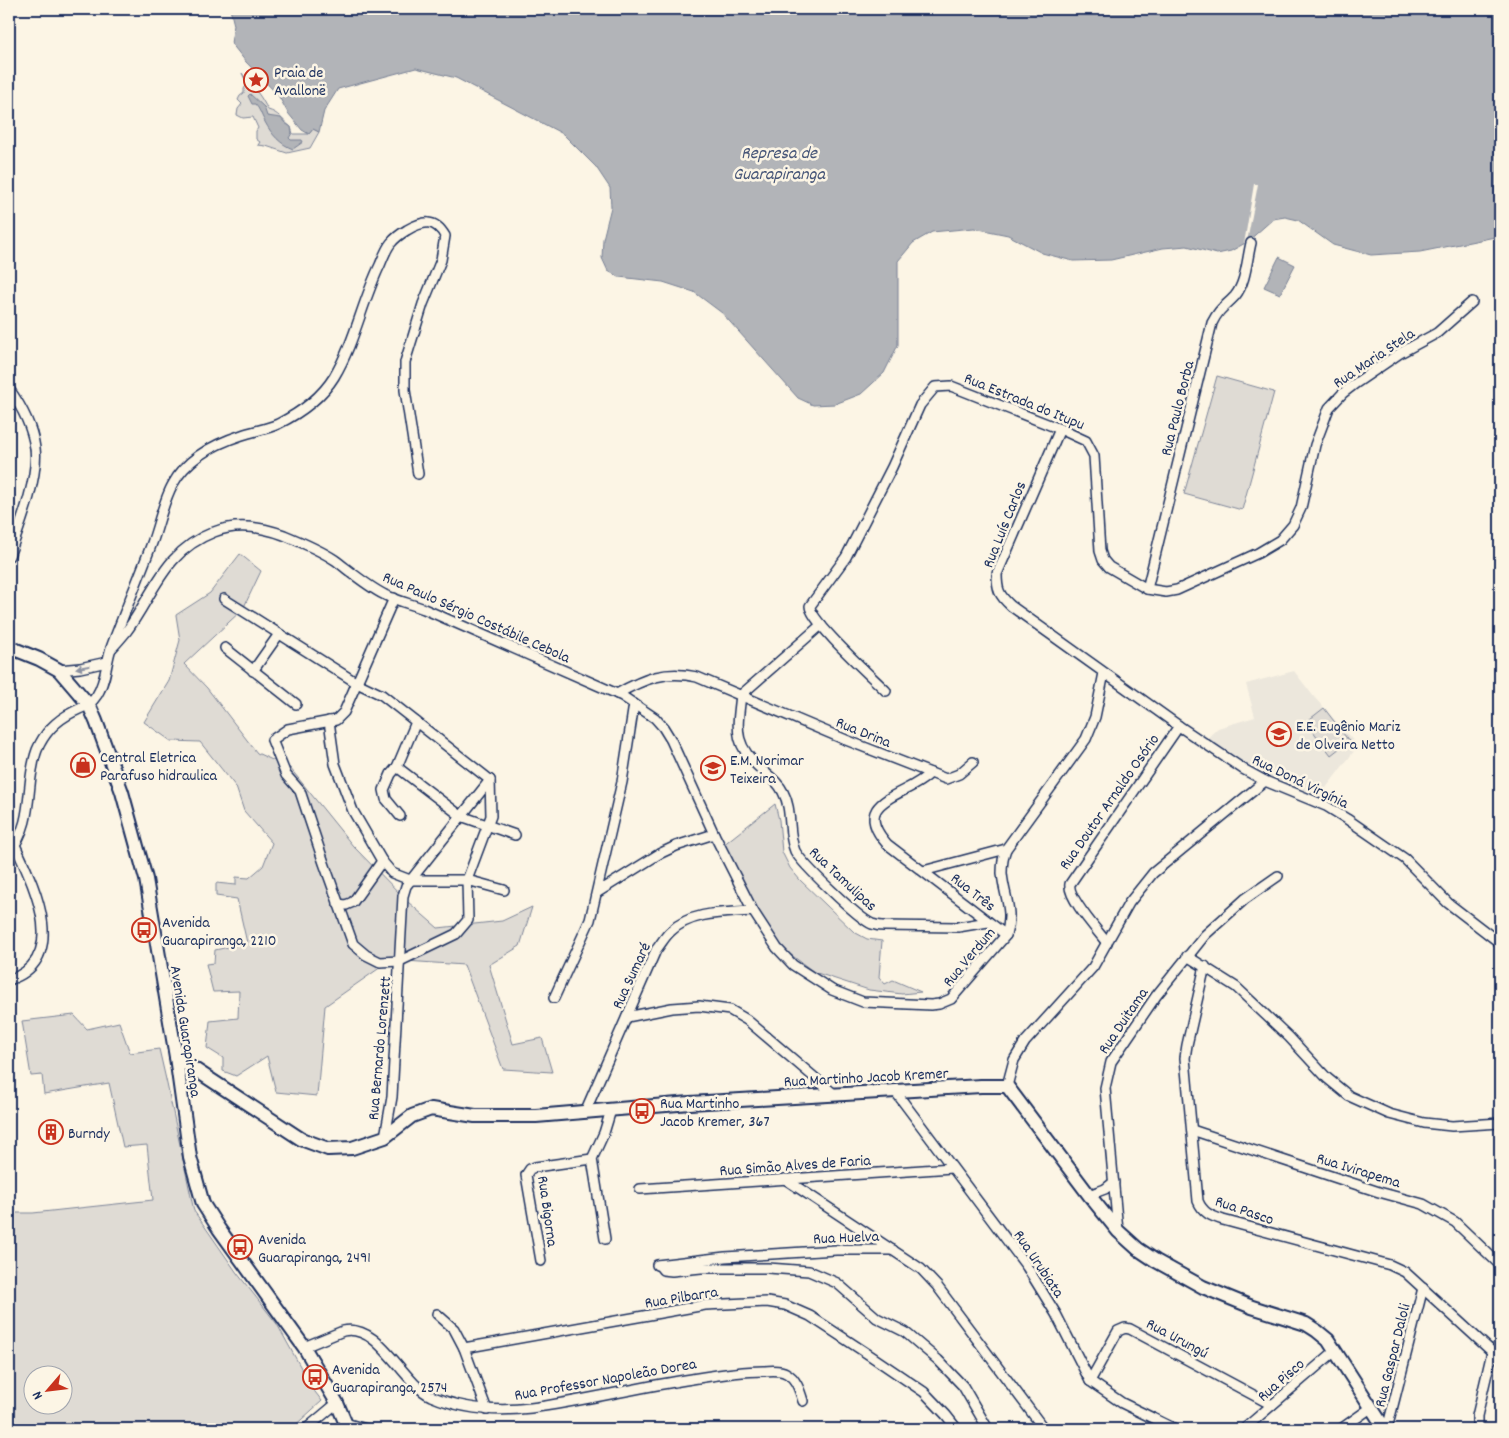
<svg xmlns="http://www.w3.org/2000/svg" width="1509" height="1438" viewBox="0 0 1509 1438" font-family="Dekko,sans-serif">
	<rect width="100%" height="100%" fill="#fcf5e5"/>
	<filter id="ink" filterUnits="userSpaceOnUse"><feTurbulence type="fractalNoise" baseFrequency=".02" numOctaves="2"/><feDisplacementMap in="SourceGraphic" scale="10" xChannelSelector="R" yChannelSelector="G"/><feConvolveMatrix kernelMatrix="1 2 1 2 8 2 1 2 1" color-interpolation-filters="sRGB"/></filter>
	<g filter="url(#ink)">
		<polygon fill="#ece7dc" points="1294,671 1314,697 1358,746 1316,801 1248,770 1204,741 1218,728 1255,717 1246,684"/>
		<g fill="#dfdbd4" stroke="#7d8599" fill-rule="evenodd">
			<path d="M 242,73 C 246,80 254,86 257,92 C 261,97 265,104 268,110 C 279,113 282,120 291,127 L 293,134 L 309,134 L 313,129 L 319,132 L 310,148 L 287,153 L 266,146 L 258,145 L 260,142 L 256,139 L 256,131 L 258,128 L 253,117 L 243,118 L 237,115 L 238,109 L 242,104 L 238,100 L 240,96 L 244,93 L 244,89 L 247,84 Z"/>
			<polygon points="1217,376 1274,392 1242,510 1184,494"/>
			<polygon points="240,554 261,571 243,609 184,664 207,688 257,753 290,768 353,846 408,902 438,928 502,921 532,907 520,946 489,965 513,1044 542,1038 552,1072 503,1069 464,965 391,960 325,1006 317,1096 276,1092 267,1056 236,1076 223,1071 223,1058 207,1048 210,1021 238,1018 239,991 213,992 206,964 214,963 215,950 247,943 237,899 216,896 216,883 236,885 236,877 249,878 263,866 272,843 244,811 236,787 200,742 171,741 144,722 169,681 180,640 176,615 210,593"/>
			<polygon points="1324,708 1349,741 1331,755 1306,722"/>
			<polygon points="775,804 779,820 782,852 790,868 800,880 854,932 867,939 882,941 879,977 885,984 893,980 921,992 902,994 869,990 814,972 786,951 770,934 723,845"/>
			<path d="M 74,1015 L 87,1029 L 119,1022 L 130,1053 L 159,1049 L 167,1084 L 194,1211 L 237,1273 L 277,1324 L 312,1388 L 322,1401 L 291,1429 L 9,1429 L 9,1213 L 33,1213 L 153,1200 L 147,1145 L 123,1147 L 109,1083 L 44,1094 L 42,1075 L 31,1076 L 22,1021 ZM 32,1376 L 62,1376 L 62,1406 L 32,1406 Z"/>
		</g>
		<g fill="#b2b4b8" stroke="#767f94">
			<polygon points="230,9 1500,9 1500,236 1420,252 1371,255 1333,245 1298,220 1285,217 1273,219 1247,242 1231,251 1217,254 1187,246 1163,248 1111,260 1073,261 1042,253 1008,235 974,228 932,232 913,243 898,261 898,345 884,373 861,394 835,404 813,405 798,398 722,313 694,292 663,282 619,277 608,271 602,258 603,239 611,207 610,188 596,167 563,134 456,78 416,68 338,89 324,111 319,132 313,129 309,134 302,130 288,113 278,95 246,62 231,43 234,25"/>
			<path d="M 250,94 L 264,107 L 267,116 L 281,118 L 285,123 L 291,127 L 292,133 L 289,138 L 291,140 L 302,140 L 303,142 L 293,149 C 280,144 272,135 265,122 C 261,115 260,109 255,104 L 252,104 L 248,96 Z"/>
			<polygon points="1279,257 1295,265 1280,294 1264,287"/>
		</g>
		<polygon fill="#fcf5e5" points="1254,184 1258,184 1247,242 1244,244"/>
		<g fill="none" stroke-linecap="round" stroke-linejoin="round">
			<defs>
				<g id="street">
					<path d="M 9,389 C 22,407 32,426 35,448 C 39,478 19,528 9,556"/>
					<path d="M 1060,429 L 997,574 C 997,590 999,595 1011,606 L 1179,726 L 1243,769 L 1265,781 L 1326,806 L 1347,819 L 1405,859 L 1448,903 L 1500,943"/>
					<path d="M 1147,589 L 1212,323 C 1220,307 1225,307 1235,296 C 1246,283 1247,259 1251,243"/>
					<polyline points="394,598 344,712 336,720 288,729 272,740 286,775 300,791 324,863 353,944 366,955 380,962 400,961 456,934 468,920 467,880 491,816 490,780"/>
					<polyline points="224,599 357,683 382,695 490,780 406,886 403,896 392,1097 385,1137"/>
					<polyline points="225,648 296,704"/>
					<path d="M 111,649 C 116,644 121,638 126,632 C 154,594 164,551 214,532 C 237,523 262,527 284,535 C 301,542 320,550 335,560 C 351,572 367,586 385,595 C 398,601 411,604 424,609 C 490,638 556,667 622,696 L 655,718 L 663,727 L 671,740 L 714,834 L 753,911 L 777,948 L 793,965 L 832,990 L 863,1002 L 931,1005 L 939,1004 L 951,999 L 1006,935 C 1014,910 1004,897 1002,873 C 1002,864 1003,857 1006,849 L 1086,739 L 1095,717 L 1104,673"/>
					<polyline points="59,670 80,668 107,662"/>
					<polyline points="253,671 279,634"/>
					<path d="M 886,691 C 872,677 810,621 810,606 L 846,557 L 892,467 L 920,405 L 935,387 L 951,386 L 1060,429 L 1086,441 L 1094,456 L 1100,551 L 1103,560 L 1109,567 L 1147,589 L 1166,592 L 1177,590 L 1258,553 L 1280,540 L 1293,525 L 1301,508 L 1315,445 L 1329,408 L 1343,393 L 1356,383 L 1400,353 L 1437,333 L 1472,302"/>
					<path d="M 617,694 C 645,678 666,670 697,677 L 846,740 L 946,779 L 959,774 L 973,762"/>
					<path d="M 741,695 C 737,730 733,745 762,770 C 770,776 779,783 783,792 C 793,810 787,832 795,851 C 802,864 858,918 872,924 C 875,925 879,926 883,926 L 958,927 L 988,922"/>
					<polyline points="741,695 821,625"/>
					<polyline points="329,721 335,764 353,811 382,861"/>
					<polyline points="397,767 461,816 515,835"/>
					<path d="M 930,773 C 910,796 847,799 887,844 L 1006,935"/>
					<polyline points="400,816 386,799 384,790 391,774 397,767 416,722"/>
					<path d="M 9,853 C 36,820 24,785 37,750 C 44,733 57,720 73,712 C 83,707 91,705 97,695 C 106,681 106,663 111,648 C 124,613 139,578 152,543 C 158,527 164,499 173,484 C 187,458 214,444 242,435 C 254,431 267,429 278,424 C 300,413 321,398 334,377 C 355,342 362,302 380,265 C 383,258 386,249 391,243 C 395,238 402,233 407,230 C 423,221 435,218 445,236 L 441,260 L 423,304 L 405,362 L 405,390 L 418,474"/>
					<polyline points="923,871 1006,849"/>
					<polyline points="598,892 659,854 676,846 714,834"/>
					<polyline points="338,904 346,905 353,902 382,861 392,873 410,880 467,880 504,890"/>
					<path d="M 1107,943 C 1098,931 1067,897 1070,884 L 1179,726"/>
					<polyline points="1187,956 1236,987 1289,1037 1327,1078 1349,1096 1389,1114 1424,1123 1452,1126 1500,1123"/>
					<path d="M 1205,966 L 1187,1045 L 1185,1058 L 1198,1201 C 1203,1213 1211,1216 1223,1220 L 1390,1265 L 1405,1272 L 1500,1359"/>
					<path d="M 9,980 C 71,959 33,884 15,845"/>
					<polyline points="554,998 590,920 622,782 634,704"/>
					<polyline points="627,1017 672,1008 699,1006 730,1010 747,1020 835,1095"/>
					<polyline points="1007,1086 1014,1060 1025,1042 1093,967 1129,903 1153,873 1265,781"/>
					<polyline points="895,1091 1027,1267 1056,1314 1090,1381 1122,1403 1175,1429"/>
					<path d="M 585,1112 L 656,950 C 661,944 665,936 671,931 C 692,911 725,913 753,911"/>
					<polyline points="1192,1130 1379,1192 1423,1204 1455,1222 1500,1265"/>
					<polyline points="785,1179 921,1269 937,1286 1044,1429"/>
					<polyline points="640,1189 952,1168"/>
					<polyline points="1089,1195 1105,1189 1114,1182"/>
					<polyline points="1118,1231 1105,1088 1111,1062 1156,996 1205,935 1245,899 1278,876"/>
					<polyline points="605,1239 592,1159 604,1133 611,1110"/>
					<polyline points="541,1261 526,1175 530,1169 535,1167 592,1159"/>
					<polyline points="657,1265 725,1257 836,1250 893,1250"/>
					<polyline points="659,1265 663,1270 672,1271 701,1268 768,1268 809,1271 837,1283 877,1318 905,1332 938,1360 963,1386 988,1429"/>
					<polyline points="437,1314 454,1329 464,1348 705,1305 767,1302 785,1305 810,1316 871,1356 924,1392 946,1415 957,1429"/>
					<path d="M 304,1347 L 343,1331 C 380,1323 401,1382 431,1396 C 462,1409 498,1412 531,1408 C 585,1401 638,1387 692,1379 C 716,1375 739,1371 763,1371 C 770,1371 779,1369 786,1373 C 796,1378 800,1391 803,1401"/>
					<polyline points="464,1348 487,1410"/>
					<polyline points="1090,1381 1118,1331 1125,1328 1130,1329 1272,1405"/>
					<polyline points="345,1423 366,1429"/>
					<polyline points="306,1429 337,1403"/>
					<polyline points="1244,1429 1335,1351"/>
					<polyline points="1341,1429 1372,1407"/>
					<polyline points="1387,1429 1423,1288"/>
					<polyline points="1477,1429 1477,1416 1492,1352"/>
				</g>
				<g id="secondary">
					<polyline points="9,647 39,659 59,670 89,705 96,721 122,792 146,879 176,1057 190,1157 203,1204 219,1229 304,1347 337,1403 348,1429"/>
					<polyline points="176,1057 301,1139 328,1149 352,1148 385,1137 412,1116 431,1109 475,1116 536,1116 690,1103 981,1086 1007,1086 1089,1195 1118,1231 1138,1249 1156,1261 1203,1287 1252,1307 1306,1324 1317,1331 1328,1340 1385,1429"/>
				</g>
			</defs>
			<use href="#street" stroke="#1b2f5e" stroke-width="12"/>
			<use href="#secondary" stroke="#1b2f5e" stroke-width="16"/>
			<use href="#street" stroke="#fcf5e5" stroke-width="9"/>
			<use href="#secondary" stroke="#fcf5e5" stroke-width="12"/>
		</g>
		<defs><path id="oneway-solid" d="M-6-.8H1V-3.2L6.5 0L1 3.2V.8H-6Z" transform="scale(1.25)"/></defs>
		<use fill="#8c92a2" href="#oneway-solid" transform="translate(83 667) rotate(170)"/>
	</g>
	<defs>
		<symbol id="sight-ring" viewBox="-11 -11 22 22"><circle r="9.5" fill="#fcf5e5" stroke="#c8321e" stroke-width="1.5"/><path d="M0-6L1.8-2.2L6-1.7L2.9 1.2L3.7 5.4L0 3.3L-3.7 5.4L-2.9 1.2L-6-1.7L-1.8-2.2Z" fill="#c8321e"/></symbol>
		<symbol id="school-ring" viewBox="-11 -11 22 22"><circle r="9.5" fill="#fcf5e5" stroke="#c8321e" stroke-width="1.5"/><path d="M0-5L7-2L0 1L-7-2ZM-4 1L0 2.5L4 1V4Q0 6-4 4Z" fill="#c8321e"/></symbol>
		<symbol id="shop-ring" viewBox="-11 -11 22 22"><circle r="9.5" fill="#fcf5e5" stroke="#c8321e" stroke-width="1.5"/><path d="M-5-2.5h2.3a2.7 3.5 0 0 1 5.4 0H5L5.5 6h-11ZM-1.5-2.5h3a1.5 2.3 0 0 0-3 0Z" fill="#c8321e"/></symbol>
		<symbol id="bus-ring" viewBox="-11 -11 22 22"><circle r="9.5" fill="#fcf5e5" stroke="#c8321e" stroke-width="1.5"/><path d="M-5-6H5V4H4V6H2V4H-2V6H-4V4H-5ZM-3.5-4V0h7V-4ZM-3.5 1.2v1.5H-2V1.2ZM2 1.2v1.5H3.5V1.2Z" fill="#c8321e"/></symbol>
		<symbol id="building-ring" viewBox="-11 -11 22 22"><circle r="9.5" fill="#fcf5e5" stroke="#c8321e" stroke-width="1.5"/><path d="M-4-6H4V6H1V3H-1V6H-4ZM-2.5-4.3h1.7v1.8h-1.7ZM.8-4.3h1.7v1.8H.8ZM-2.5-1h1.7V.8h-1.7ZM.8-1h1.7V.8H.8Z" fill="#c8321e"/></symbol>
	</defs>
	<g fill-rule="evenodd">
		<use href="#sight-ring" x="242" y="66" width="28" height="28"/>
		<use href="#school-ring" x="1265" y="720" width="28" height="28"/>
		<use href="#shop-ring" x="69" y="751" width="28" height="28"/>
		<use href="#school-ring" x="699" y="754" width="28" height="28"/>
		<use href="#bus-ring" x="130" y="916" width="28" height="28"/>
		<use href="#bus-ring" x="628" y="1097" width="28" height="28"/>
		<use href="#building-ring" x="37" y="1118" width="28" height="28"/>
		<use href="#bus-ring" x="226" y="1233" width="28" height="28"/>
		<use href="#bus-ring" x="301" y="1363" width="28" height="28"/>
	</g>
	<g text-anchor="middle" stroke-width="5" stroke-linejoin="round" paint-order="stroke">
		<g font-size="16" fill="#1b2f5e" stroke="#fcf5e5" text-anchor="start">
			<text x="274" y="77">Praia de<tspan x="274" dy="18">Avallonë</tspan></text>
			<text x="1296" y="731">E.E. Eugênio Mariz<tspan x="1296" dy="18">de Olveira Netto</tspan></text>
			<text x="100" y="762">Central Eletrica<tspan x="100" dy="18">Parafuso hidraulica</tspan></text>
			<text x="730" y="765">E.M. Norimar<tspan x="730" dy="18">Teixeira</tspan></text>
			<text x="162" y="927">Avenida<tspan x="162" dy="18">Guarapiranga, 2210</tspan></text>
			<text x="660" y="1108">Rua Martinho<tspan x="660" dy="18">Jacob Kremer, 367</tspan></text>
			<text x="68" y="1138">Burndy</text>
			<text x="258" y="1244">Avenida<tspan x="258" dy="18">Guarapiranga, 2491</tspan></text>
			<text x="332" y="1374">Avenida<tspan x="332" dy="18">Guarapiranga, 2574</tspan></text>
		</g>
		<g font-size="16" fill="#1b2f5e" stroke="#fcf5e5">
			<text transform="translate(1373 357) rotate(-34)" y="6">Rua Maria Stela</text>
			<text transform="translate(1025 400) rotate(22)" y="6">Rua Estrada do Itupu</text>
			<text transform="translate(1176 408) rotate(-76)" y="6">Rua Paulo Borba</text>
			<text transform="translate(1003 524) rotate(-68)" y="6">Rua Luís Carlos</text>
			<text transform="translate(477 616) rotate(24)" y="6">Rua Paulo Sérgio Costábile Cebola</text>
			<text transform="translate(864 731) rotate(22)" y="6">Rua Drina</text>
			<text transform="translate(1301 780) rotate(26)" y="6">Rua Doná Virgínia</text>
			<text transform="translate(1108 801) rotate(-55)" y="6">Rua Doutor Arnaldo Osório</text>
			<text transform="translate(844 878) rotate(43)" y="6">Rua Tamulipas</text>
			<text transform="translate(974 891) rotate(38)" y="6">Rua Três</text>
			<text transform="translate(968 956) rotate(-50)" y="6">Rua Verdum</text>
			<text transform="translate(630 975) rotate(-65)" y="6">Rua Sumaré</text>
			<text transform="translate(1122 1020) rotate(-56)" y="6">Rua Duitama</text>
			<text transform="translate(187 1031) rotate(81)" y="6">Avenida Guarapiranga</text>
			<text transform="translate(378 1048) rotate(-85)" y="6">Rua Bernardo Lorenzett</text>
			<text transform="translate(866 1076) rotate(-3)" y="6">Rua Martinho Jacob Kremer</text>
			<text transform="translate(795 1164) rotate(-4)" y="6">Rua Simão Alves de Faria</text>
			<text transform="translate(1359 1169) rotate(17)" y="6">Rua Ivirapema</text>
			<text transform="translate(1245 1209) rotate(19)" y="6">Rua Pasco</text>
			<text transform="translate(549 1211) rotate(82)" y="6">Rua Bigorna</text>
			<text transform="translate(846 1236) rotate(-2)" y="6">Rua Huelva</text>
			<text transform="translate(1040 1263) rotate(56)" y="6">Rua Urubiata</text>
			<text transform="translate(681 1296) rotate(-9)" y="6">Rua Pilbarra</text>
			<text transform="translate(1178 1337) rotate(28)" y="6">Rua Urungú</text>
			<text transform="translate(1391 1355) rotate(-76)" y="6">Rua Gaspar Daloli</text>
			<text transform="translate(605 1378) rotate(-10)" y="6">Rua Professor Napoleão Dorea</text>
			<text transform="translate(1280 1379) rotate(-41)" y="6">Rua Pisco</text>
		</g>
		<g font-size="18" font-style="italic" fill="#485779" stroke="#fcf5e5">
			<text x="779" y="158">Represa de<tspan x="779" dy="21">Guarapiranga</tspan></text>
		</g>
	</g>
	<rect width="1509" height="1438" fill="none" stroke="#fcf5e5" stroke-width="30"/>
	<rect x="15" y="15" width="1479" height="1408" fill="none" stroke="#1b2f5e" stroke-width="2" filter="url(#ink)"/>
	<g transform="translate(48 1390) rotate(242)"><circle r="24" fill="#fcf5e5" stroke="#a2a6af"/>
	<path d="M0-4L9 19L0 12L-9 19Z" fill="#c8321e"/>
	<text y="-8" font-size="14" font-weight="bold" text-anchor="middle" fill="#1b2f5e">N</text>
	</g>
</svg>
